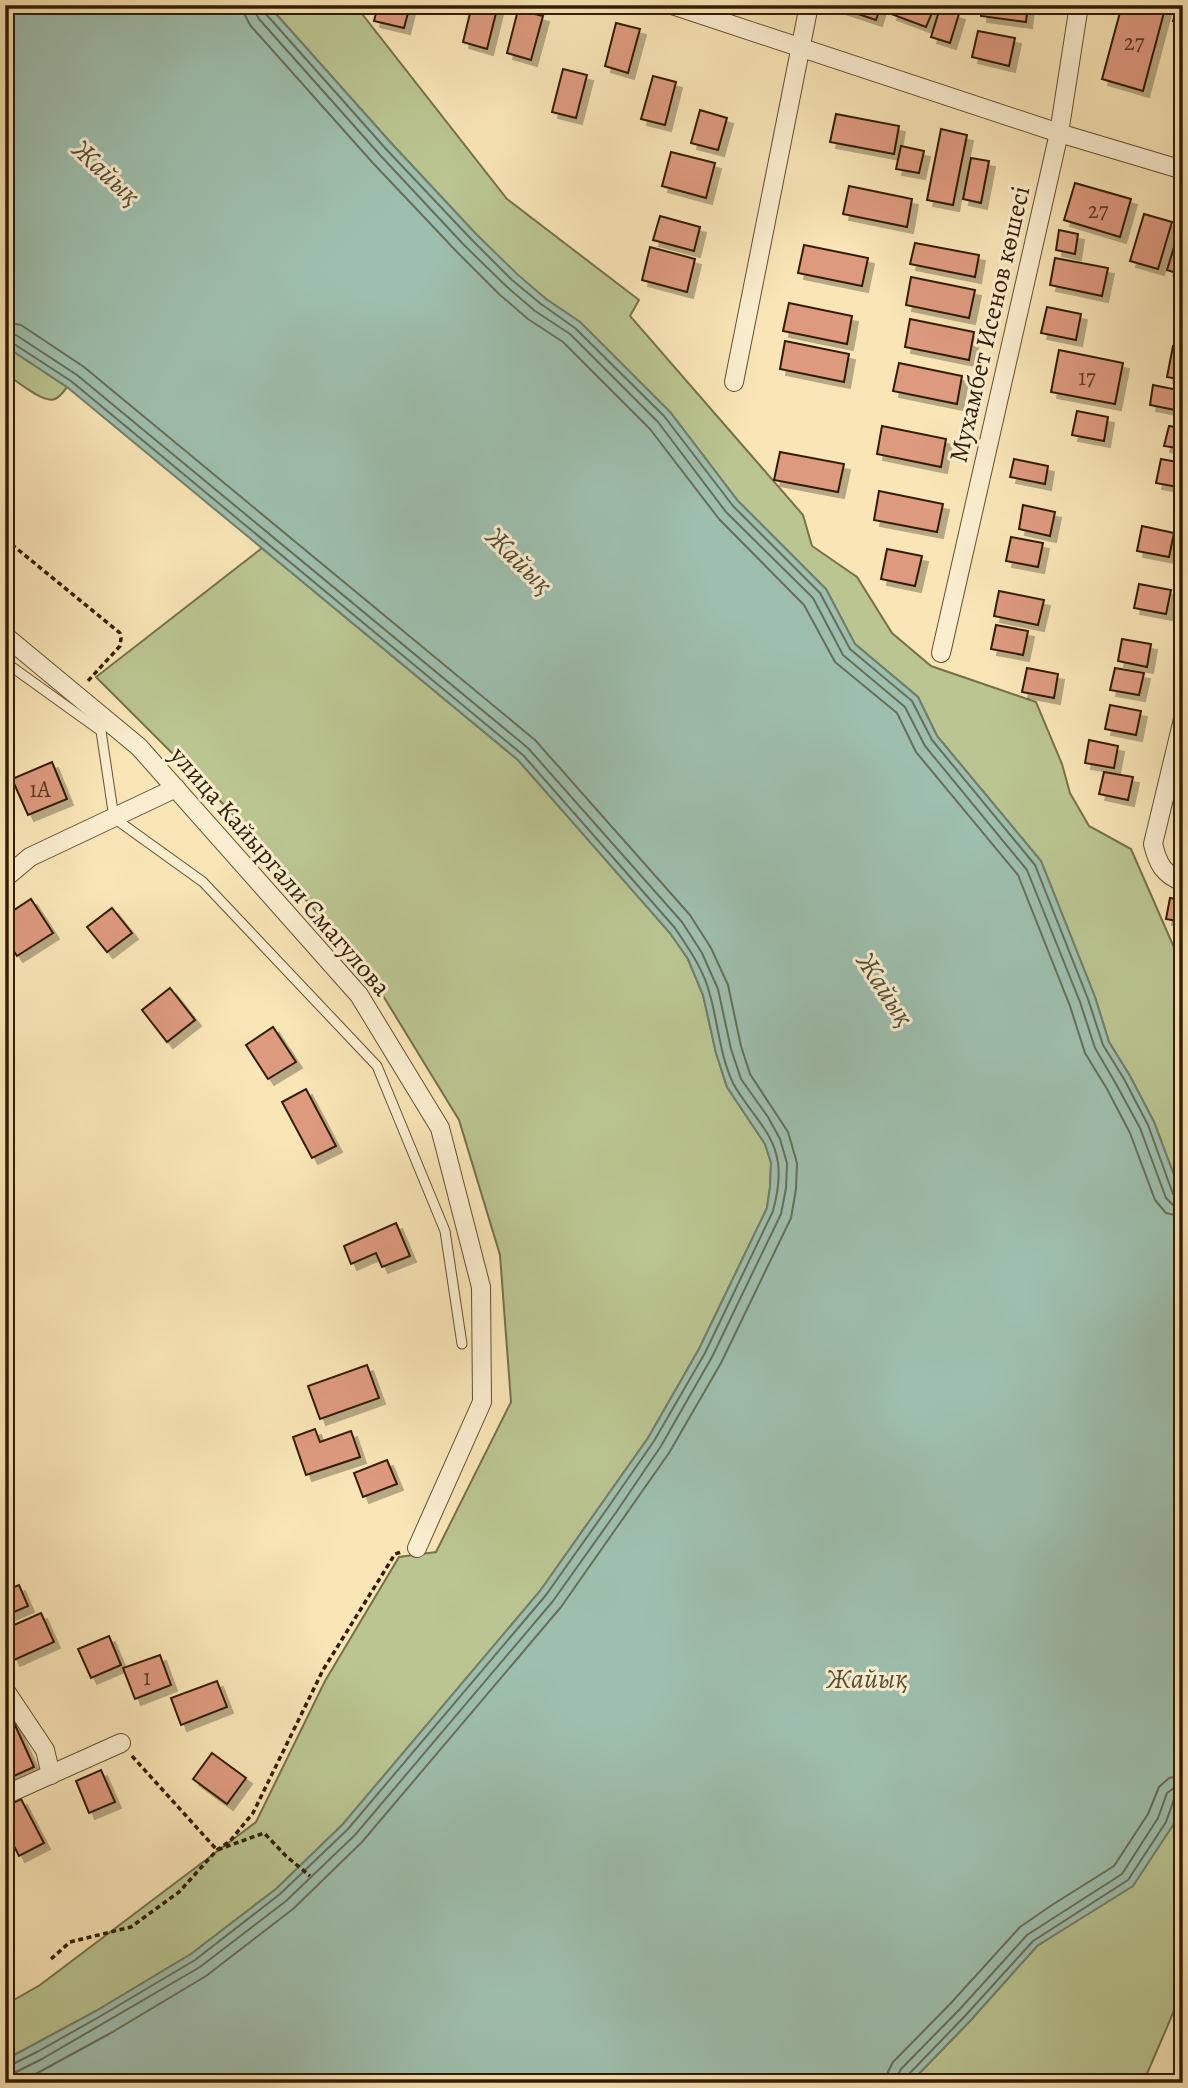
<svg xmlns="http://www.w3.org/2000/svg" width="1188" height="2088" viewBox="0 0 1188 2088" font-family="Alegreya,serif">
	<defs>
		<filter id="shadow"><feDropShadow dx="6" dy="6" stdDeviation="0" flood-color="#0004"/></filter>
	</defs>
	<rect width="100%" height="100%" fill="#f9e5b6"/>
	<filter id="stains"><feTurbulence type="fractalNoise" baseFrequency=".00286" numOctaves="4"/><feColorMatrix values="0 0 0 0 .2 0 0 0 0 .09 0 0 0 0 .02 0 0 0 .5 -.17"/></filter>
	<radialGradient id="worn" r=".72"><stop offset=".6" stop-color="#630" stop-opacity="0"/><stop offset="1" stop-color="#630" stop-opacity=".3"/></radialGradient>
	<g fill="#bac591" stroke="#76714a" stroke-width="2">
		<polygon points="268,5 355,5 507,199 639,300 630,316 803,515 812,546 857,577 892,633 931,666 1036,702 1062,764 1070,793 1089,826 1131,849 1183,968 1183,1199 1154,1122 1130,1076 1109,1042 1095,997 1041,861 937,736 918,697 855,644 826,589 738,501 670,412 580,322 546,299 517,275 476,234 392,144"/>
		<path d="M 5,346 L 67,387 C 64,391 60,397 55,399 C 44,404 15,380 5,373 Z"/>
		<polygon points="262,548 518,760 670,933 688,959 703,995 716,1053 727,1087 765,1144 771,1163 770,1187 767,1208 699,1349 648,1438 540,1591 343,1824 276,1889 191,1954 96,2011 5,2060 5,2005 40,1985 256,1822 325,1681 399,1557 436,1552 511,1402 500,1255 459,1120 371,976 228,809 96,677"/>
		<polygon points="1183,1792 1183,1990 1143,2083 910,2083 970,2021 1037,1946 1066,1927 1173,1825"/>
	</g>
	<polygon fill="#9ebfae" stroke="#737e6a" stroke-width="2" points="5,5 268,5 392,144 476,234 517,274 546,299 580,322 670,412 738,501 826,589 855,644 918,697 937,736 1041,861 1095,997 1109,1042 1130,1076 1154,1122 1183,1199 1183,1792 1173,1825 1133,1886 1037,1946 970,2021 910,2083 5,2083 5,2060 96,2011 191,1954 276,1889 343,1824 540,1591 648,1438 699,1349 767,1208 770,1187 771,1163 765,1144 727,1087 716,1053 703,995 688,959 670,933 518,760 67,387 5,346"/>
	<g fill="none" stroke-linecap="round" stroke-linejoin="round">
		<g stroke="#686e58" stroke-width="2">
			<polyline points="244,5 245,15 250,25 372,162 457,252 499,294 528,319 563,342 650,429 719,519 804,605 835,662 897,713 916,752 1018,875 1070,1006 1085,1053 1107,1089 1130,1133 1155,1200 1166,1213 1183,1217"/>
			<polyline points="255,5 255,12 259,19 380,155 464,245 506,286 535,311 570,334 658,422 726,512 813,598 843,655 905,707 925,746 1027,870 1080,1002 1095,1048 1116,1084 1140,1128 1166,1198 1173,1205 1183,1207"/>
			<polyline points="263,5 265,13 386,149 471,239 512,280 541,304 575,328 664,416 733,506 820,593 850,649 912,701 932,740 1035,865 1088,999 1103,1045 1124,1079 1148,1125 1173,1194 1177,1197 1183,1198"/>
			<polyline points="5,322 21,325 84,367 535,740 690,915 711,948 728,985 741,1046 750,1074 788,1132 797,1163 796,1189 791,1218 721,1363 669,1453 561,1607 362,1842 293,1909 206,1976 109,2034 19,2083"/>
			<polyline points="5,332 16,335 77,375 528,748 682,922 702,953 718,989 731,1049 741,1079 768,1117 780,1139 787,1163 786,1188 781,1214 712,1357 661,1446 617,1511 553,1601 355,1835 286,1901 200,1967 42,2059 14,2073 5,2075"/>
			<path d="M 5,341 L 11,342 L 71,381 L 523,755 L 675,928 C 689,949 704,970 710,995 C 718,1023 720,1056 733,1083 C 747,1110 774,1131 778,1163 C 780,1178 777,1196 773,1211 L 705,1353 L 654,1441 L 609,1506 L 546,1595 L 348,1829 L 280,1894 L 195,1960 L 99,2017 L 37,2052 L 11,2065 L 5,2066"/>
			<polyline points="886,2083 888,2072 893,2062 951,2003 1020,1927 1052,1905 1114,1866 1148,1814 1159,1787 1169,1778 1183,1775"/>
			<polyline points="897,2083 898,2075 901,2069 959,2010 1027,1935 1122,1874 1158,1818 1167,1793 1174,1788 1183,1786"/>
			<polyline points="905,2083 908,2075 965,2016 1033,1941 1128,1880 1166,1822 1174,1799 1177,1795 1183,1795"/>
		</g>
	</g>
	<g fill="#de9a7f" stroke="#321d03" stroke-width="2" filter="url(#shadow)">
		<polygon points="378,5 410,5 404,28 374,21"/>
		<polygon points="472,5 498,5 487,49 463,42"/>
		<polygon points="841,5 881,5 876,20 840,8"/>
		<polygon points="894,5 927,5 934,8 926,27 891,14"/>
		<polygon points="982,5 1028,5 1026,22 981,16"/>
		<polygon points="1122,5 1166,5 1143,91 1102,79"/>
		<polygon points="1178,5 1183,5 1183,24 1173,21"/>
		<polygon points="940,8 959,14 950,43 931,37"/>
		<polygon points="518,10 543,16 531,60 507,53"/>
		<polygon points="616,23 640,29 628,73 605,66"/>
		<polygon points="978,31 1015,38 1009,66 972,57"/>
		<polygon points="563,69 587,75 576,118 552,112"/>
		<polygon points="653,76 676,82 665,125 641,119"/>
		<polygon points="700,110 727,118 718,150 691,143"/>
		<polygon points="836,114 899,126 894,154 830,142"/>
		<polygon points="941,129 967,135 953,205 927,200"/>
		<polygon points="901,146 924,151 919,173 896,169"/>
		<polygon points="671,152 715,163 706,198 662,186"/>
		<polygon points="971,158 989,161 981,203 963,199"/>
		<polygon points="1075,183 1131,199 1120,237 1064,220"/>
		<polygon points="849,186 912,199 907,227 843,214"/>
		<polygon points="1144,214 1172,222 1158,269 1130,261"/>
		<polygon points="660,216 700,227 694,251 653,240"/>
		<polygon points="1181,224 1183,225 1183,275 1167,270"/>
		<polygon points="1059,230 1078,234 1075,254 1056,250"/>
		<polygon points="915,243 979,255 975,277 910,264"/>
		<polygon points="804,245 868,258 862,286 798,273"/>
		<polygon points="650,247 695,259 687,292 642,280"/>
		<polygon points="1055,258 1108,268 1102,296 1050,285"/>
		<polygon points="911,277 975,290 969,318 906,305"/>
		<polygon points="789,303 852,316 847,344 783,331"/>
		<polygon points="1047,307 1081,314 1076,340 1041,333"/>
		<polygon points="910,319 974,332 969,360 905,347"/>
		<polygon points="785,341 849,354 844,382 780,369"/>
		<polygon points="1173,346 1183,348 1183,380 1167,377"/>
		<polygon points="1059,350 1123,363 1115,404 1051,392"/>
		<polygon points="899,363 962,376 957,404 893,391"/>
		<polygon points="1153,385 1183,391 1180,411 1150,405"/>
		<polygon points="1077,411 1108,417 1104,441 1072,435"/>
		<polygon points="882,426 946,439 941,467 877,454"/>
		<polygon points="1169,426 1183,428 1183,449 1164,446"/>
		<polygon points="780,452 844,464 838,492 774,480"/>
		<polygon points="1014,459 1048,466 1045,484 1010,477"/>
		<polygon points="1161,459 1183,463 1183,488 1156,483"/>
		<polygon points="879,491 943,504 937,532 874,520"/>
		<polygon points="1023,505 1055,512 1050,536 1019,529"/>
		<polygon points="1142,526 1174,533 1169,557 1137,551"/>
		<polygon points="1011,537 1043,543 1038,567 1006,561"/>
		<polygon points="887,549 922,556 915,586 881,579"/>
		<polygon points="1139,584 1171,590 1166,614 1134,608"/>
		<polygon points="999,591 1044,600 1038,625 994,616"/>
		<polygon points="996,625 1028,631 1023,655 991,649"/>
		<polygon points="1122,639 1151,644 1147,667 1118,661"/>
		<polygon points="1027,668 1058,674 1054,698 1022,692"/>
		<polygon points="1115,668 1144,673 1139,695 1110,690"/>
		<polygon points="1110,705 1141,711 1136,735 1105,729"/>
		<polygon points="1089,740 1118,746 1114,768 1085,763"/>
		<polygon points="52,762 67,799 28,815 12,779"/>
		<polygon points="1104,772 1133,777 1128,800 1099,794"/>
		<polygon points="1170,898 1183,900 1183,922 1166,919"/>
		<polygon points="31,899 53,933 17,956 5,938 5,916"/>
		<polygon points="112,908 132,933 107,952 87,927"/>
		<polygon points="170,988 195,1020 167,1042 142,1010"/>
		<polygon points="273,1027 296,1062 268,1079 246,1045"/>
		<polygon points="306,1089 336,1146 312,1158 282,1102"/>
		<polygon points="396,1223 410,1256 382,1267 376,1253 351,1264 344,1246"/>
		<polygon points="367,1365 379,1398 320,1419 308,1386"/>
		<polygon points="315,1429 320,1442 351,1431 360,1457 306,1475 293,1437"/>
		<polygon points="387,1460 397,1484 363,1497 354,1473"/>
		<polygon points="19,1585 28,1606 5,1616 5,1591"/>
		<polygon points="41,1613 54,1642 14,1660 5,1639 5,1629"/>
		<polygon points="109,1636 121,1665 91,1678 78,1649"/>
		<polygon points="160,1655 171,1685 135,1699 123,1668"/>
		<polygon points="217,1681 227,1707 181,1725 171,1698"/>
		<polygon points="6,1705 34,1767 5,1780 5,1706"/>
		<polygon points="212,1753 246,1778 227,1804 193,1779"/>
		<polygon points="101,1770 115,1802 89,1813 76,1781"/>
		<polygon points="21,1799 44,1843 19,1856 11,1840 5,1843 5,1807"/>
	</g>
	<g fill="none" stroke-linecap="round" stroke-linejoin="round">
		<defs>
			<polyline id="lane" points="5,662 101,731 114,818 203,882 377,1066 445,1231 462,1344"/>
			<g id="street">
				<polyline points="672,5 1059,133 1183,170"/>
				<polyline points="734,382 809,5"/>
				<polyline points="5,636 139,747 359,995 440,1128 481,1287 482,1402 417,1548"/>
				<polyline points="941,653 1059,133 1079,5"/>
				<path d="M 1183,719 L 1153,844 C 1158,864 1163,874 1183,882"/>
				<polyline points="5,878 30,857 176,788"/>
				<polyline points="5,1690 45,1750 51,1775"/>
				<polyline points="5,1795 121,1743"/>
			</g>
		</defs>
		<use href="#lane" stroke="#644f30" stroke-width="11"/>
		<use href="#street" stroke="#644f30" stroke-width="20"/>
		<g stroke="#321d03" stroke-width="3.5" stroke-dasharray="5 3.5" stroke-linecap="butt">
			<polyline points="5,539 120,633 121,638 120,646 87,682"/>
			<polyline points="132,1756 217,1850 264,1833 286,1856 310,1876"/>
			<polyline points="51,1959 70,1942 131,1927 179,1892 217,1850 230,1841 253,1813 323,1670 395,1554 401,1552"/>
		</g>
		<use href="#lane" stroke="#fbeed0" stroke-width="9"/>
		<use href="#street" stroke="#fbeed0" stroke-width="18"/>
	</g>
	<g text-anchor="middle" stroke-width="6" stroke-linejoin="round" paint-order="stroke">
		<g font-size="23" fill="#5d3c22">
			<text x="1134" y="50">27</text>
			<text x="1098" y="218">27</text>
			<text x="1087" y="385">17</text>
			<text x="40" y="797">1А</text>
			<text x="147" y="1685">1</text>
		</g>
		<g font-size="26" fill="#321d03" stroke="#fbeed0">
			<text transform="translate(989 324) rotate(-77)" y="9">Мухамбет Исенов көшесі</text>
			<text transform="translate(281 871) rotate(49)" y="9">улица Кайыргали Смагулова</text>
		</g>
		<g font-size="28" font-style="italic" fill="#524e36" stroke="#fbeed0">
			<text transform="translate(107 172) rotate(43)" y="10">Жайық</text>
			<text transform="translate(520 560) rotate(45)" y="10">Жайық</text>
			<text transform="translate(886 989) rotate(57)" y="10">Жайық</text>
			<text x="867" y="1688">Жайық</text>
		</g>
	</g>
	<rect width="1188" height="2088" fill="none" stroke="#f9e5b6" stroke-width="28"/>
	<rect x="7" y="7" width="1174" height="2074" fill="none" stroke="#321d03" stroke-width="3.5"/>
	<rect x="14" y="14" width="1160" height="2060" fill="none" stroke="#321d03" stroke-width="2"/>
	<rect width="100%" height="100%" filter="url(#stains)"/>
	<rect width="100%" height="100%" fill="url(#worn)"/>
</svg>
